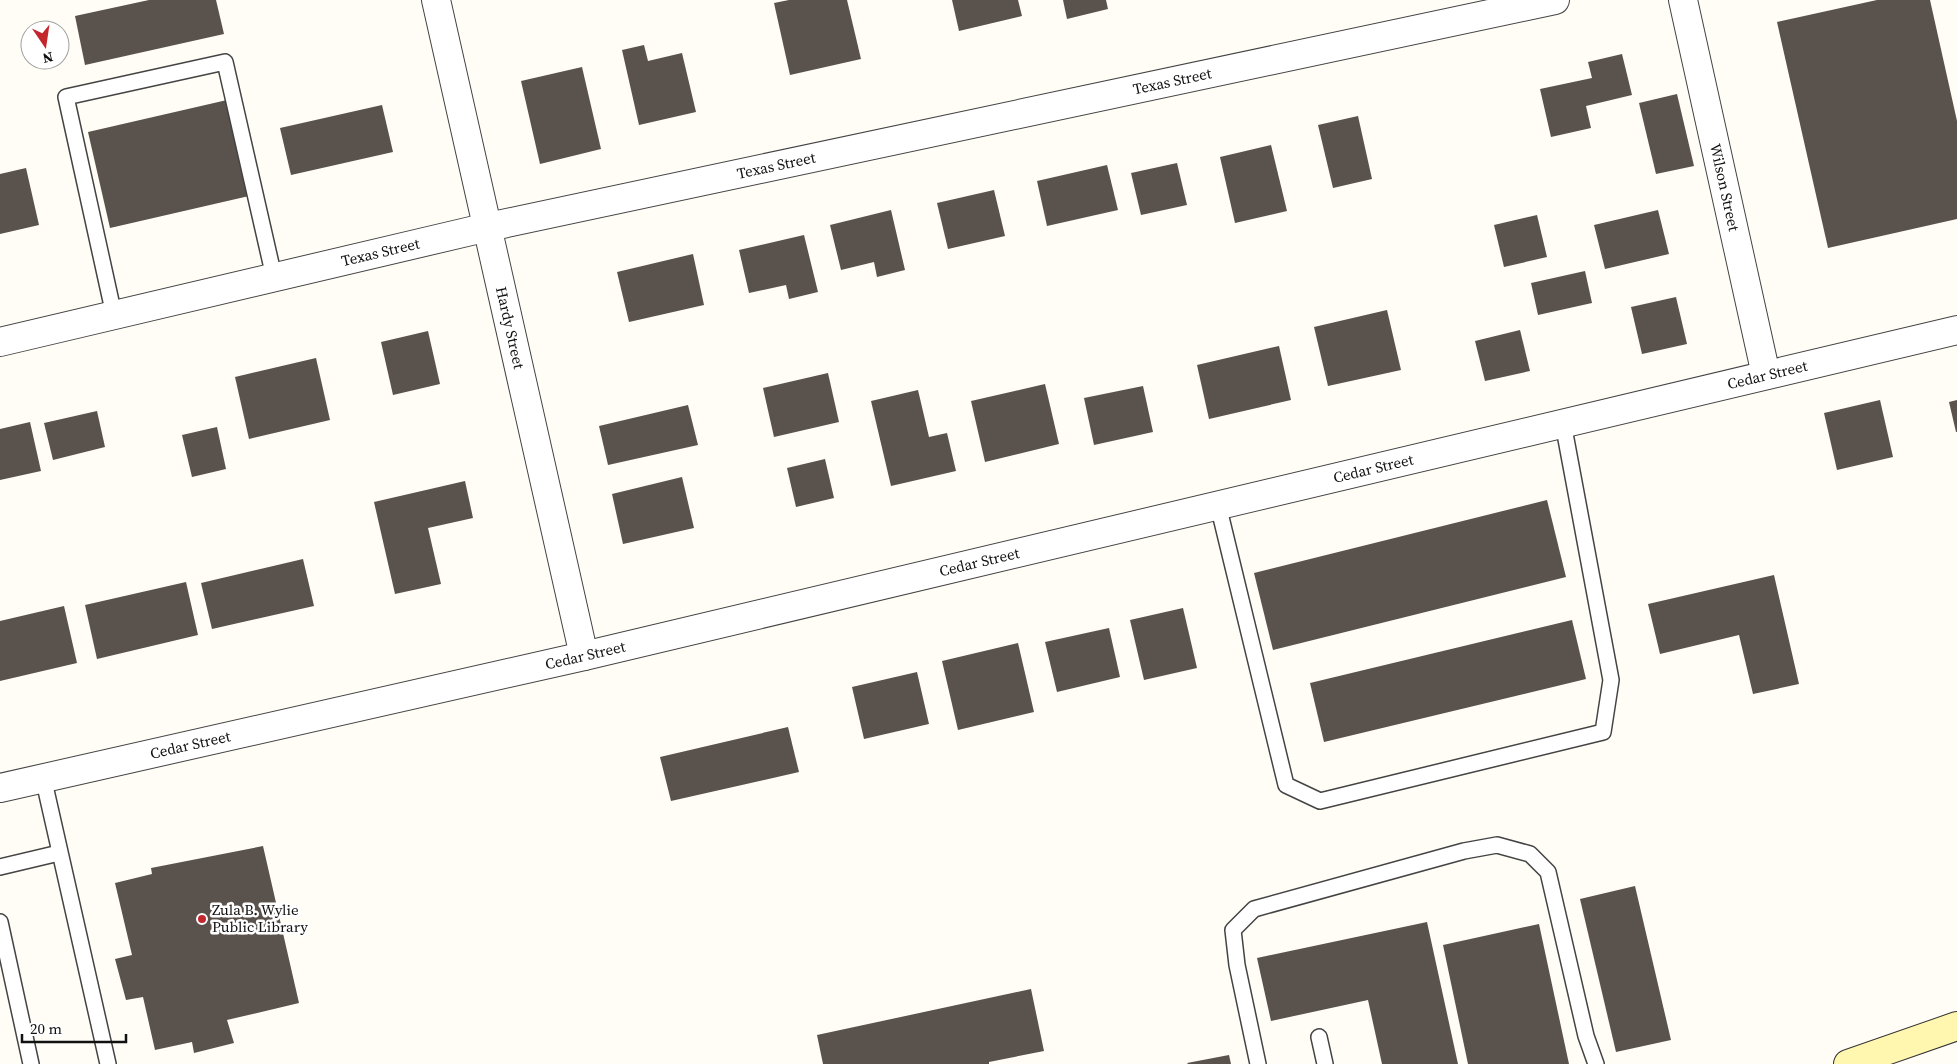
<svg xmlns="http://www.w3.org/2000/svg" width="1957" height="1064" viewBox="0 0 1957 1064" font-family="'Source Serif 4',serif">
	<rect width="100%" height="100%" fill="#fffdf5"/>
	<g fill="#5a524d">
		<polygon points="149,0 216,0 224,34 85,65 75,16"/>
		<polygon points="789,0 847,0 861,59 790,75 774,3"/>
		<polygon points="952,0 1018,0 1022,16 959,31"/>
		<polygon points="1063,0 1106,0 1108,9 1067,19"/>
		<polygon points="1877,0 1930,0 1957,121 1957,219 1828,248 1777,22"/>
		<polygon points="644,45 648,61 682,53 696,112 639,125 622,50"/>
		<polygon points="1622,54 1632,95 1586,106 1591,128 1551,137 1540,89 1592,78 1588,62"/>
		<polygon points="582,67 601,149 540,164 521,81"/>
		<polygon points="1677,94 1694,166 1656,174 1639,103"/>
		<polygon points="227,100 249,196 110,228 88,132"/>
		<polygon points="382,105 393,152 291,175 280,128"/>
		<polygon points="1358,116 1372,179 1333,188 1318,125"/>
		<polygon points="1271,145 1287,211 1235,223 1220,157"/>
		<polygon points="1177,163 1187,205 1141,215 1131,173"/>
		<polygon points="1107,165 1118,210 1047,226 1037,181"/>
		<polygon points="26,168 39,225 0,234 0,174"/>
		<polygon points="994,190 1005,236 948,249 937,203"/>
		<polygon points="891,210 905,270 877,277 874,262 841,270 830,225"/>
		<polygon points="1658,210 1669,254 1605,269 1594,225"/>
		<polygon points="1537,215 1547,257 1504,267 1494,225"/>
		<polygon points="804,235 818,292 789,299 786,285 749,293 739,250"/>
		<polygon points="693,254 704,305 629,322 617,272"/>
		<polygon points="1585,271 1592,303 1538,315 1531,283"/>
		<polygon points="1676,297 1687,344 1642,354 1631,307"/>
		<polygon points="1387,310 1401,370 1328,386 1314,327"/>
		<polygon points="1520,330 1530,371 1485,381 1475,341"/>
		<polygon points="428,331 440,384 393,395 381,342"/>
		<polygon points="1279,346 1291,400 1209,419 1197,365"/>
		<polygon points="316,358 330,420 249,439 235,377"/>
		<polygon points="828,373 839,422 774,437 763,388"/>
		<polygon points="1045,384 1059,444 985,462 971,401"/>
		<polygon points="1143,386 1153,432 1094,445 1084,398"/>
		<polygon points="918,390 929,437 947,433 956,471 891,486 871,401"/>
		<polygon points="1880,400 1893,457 1837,470 1824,413"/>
		<polygon points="1957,400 1957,432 1956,432 1949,402"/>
		<polygon points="688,405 698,445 608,465 599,426"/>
		<polygon points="97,411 105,447 53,460 44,423"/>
		<polygon points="30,422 41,471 0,480 0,429"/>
		<polygon points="217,427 226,469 192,477 182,435"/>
		<polygon points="825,459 834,498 796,507 787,468"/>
		<polygon points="682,477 694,528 623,544 612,494"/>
		<polygon points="465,481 473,518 428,528 441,584 395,594 374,502"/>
		<polygon points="1547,500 1566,577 1273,650 1254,573"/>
		<polygon points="303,559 314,606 212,629 201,583"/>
		<polygon points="1774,575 1799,684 1753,694 1739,635 1660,654 1648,604"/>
		<polygon points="186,582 198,635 97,659 85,605"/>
		<polygon points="64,606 77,663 0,681 0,621"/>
		<polygon points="1183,608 1197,668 1144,680 1130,620"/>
		<polygon points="1572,620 1586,679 1324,742 1310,683"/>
		<polygon points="1109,628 1120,677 1057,692 1045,642"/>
		<polygon points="1018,643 1034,712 958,730 942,661"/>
		<polygon points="917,672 929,724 864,739 852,687"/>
		<polygon points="788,727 799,772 671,801 660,757"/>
		<polygon points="263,846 299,1003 227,1020 234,1043 194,1053 192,1042 155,1050 143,997 126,1000 115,959 132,955 115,883 152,874 151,868"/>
		<polygon points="1635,886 1671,1040 1616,1052 1580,899"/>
		<polygon points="1427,922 1458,1064 1382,1064 1368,1000 1271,1021 1257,958"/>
		<polygon points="1539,924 1569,1064 1468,1064 1443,945"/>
		<polygon points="1031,989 1044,1051 989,1062 989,1064 823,1064 817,1035"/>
		<polygon points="1229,1055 1231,1064 1188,1064 1187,1063"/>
	</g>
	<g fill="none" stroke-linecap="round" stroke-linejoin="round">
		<defs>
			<g id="service">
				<polyline points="114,315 66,97 225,62 274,277"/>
				<polyline points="1218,505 1286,785 1320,801 1603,732 1611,680 1563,423"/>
				<polyline points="43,777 108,1064"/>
				<polyline points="0,867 59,853"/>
				<polyline points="0,922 31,1064"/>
				<polyline points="1319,1037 1325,1064"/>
				<polyline points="1258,1064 1237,965 1233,930 1254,909 1464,851 1497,845 1530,854 1548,872 1586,1036 1596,1064"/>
			</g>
			<g id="minor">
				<path id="s1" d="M 436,0 L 584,656"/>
				<path id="s2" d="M 1683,0 L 1766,375"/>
				<path id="s3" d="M 0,342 L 488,227 L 1555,0"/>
				<path id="s4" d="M 0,788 L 584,656 L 1957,330"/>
			</g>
			<polyline id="secondary" points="1848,1064 1957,1026"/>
		</defs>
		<use href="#service" stroke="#444" stroke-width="18"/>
		<use href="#minor" stroke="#444" stroke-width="30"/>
		<use href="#secondary" stroke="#333" stroke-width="30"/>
		<use href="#service" stroke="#fff" stroke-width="15"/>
		<use href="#minor" stroke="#fff" stroke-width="28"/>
		<use href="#secondary" stroke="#fff6b0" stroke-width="28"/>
	</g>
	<circle fill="#c4262e" stroke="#fff" stroke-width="2" cx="202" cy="919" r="5"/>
	<g text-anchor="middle" stroke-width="5" stroke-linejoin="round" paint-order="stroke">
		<g font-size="15" fill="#111" stroke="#fff">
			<text dy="5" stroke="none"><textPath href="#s3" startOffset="1201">Texas Street</textPath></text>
			<text dy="5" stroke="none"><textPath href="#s3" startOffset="796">Texas Street</textPath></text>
			<text dy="5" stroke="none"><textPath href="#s2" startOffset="192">Wilson Street</textPath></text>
			<text dy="5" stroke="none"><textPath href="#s3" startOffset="391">Texas Street</textPath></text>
			<text dy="5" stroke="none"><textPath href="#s1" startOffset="336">Hardy Street</textPath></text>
			<text dy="5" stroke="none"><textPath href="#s4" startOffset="1815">Cedar Street</textPath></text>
			<text dy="5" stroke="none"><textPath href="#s4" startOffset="1410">Cedar Street</textPath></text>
			<text dy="5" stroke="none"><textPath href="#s4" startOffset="1005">Cedar Street</textPath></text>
			<text dy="5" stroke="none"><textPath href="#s4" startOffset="600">Cedar Street</textPath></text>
			<text dy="5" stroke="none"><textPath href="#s4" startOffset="195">Cedar Street</textPath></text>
		</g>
		<g font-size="15" fill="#111" stroke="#fff" text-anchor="start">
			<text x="212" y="915">Zula B. Wylie<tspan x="212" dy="17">Public Library</tspan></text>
		</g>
	</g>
	<g transform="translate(45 45) rotate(167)"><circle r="24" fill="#ffffff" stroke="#a0a0a0"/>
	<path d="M0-4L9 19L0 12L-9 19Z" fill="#c4262e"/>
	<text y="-8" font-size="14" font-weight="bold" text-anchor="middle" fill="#111111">N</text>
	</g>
	<path d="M22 1034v8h104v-8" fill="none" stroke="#111111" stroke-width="2.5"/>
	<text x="30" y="1034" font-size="15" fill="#111111" stroke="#ffffff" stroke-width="4" paint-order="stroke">20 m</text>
</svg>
